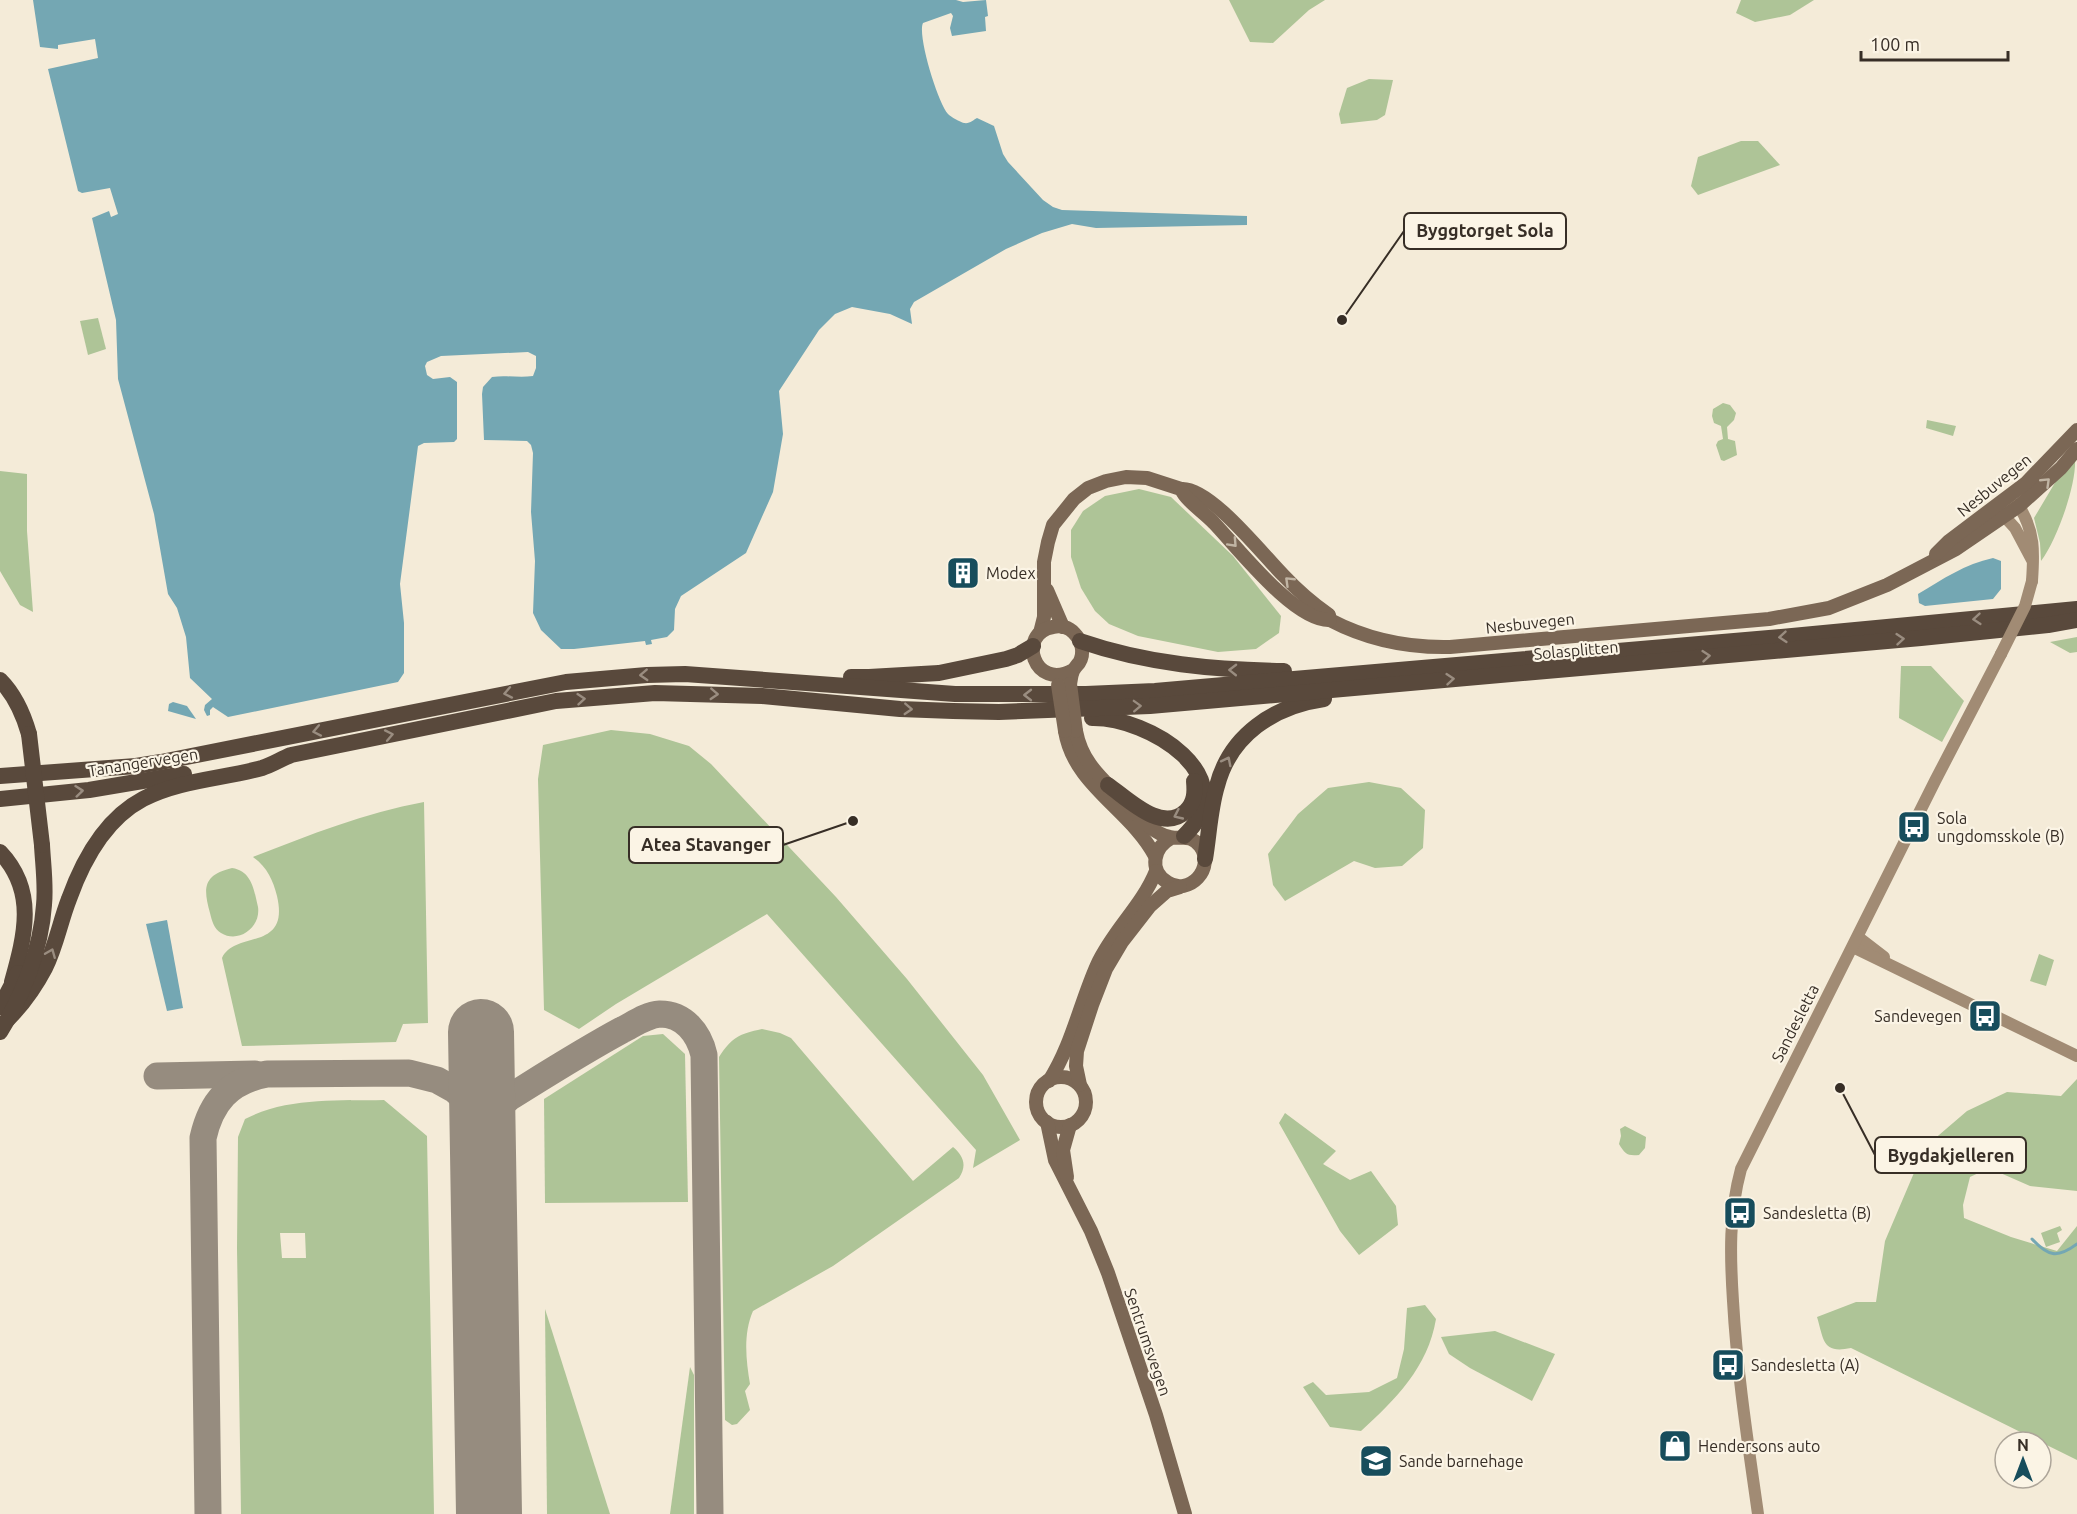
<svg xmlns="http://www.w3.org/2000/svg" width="2077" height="1514" viewBox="0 0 2077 1514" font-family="Ubuntu,sans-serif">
	<rect width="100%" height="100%" fill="#f4ebd8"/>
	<g fill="#aec497" fill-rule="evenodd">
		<polygon points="1229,0 1325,0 1309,10 1273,43 1250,42"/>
		<polygon points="1741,0 1814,0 1790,15 1755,22 1736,13"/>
		<polygon points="1369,79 1393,80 1385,115 1377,120 1341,124 1339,114 1347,88"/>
		<polygon points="1741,141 1758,141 1780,165 1698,195 1691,186 1698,157"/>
		<polygon points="98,318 106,349 88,355 80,321"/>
		<polygon points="1723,403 1730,405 1736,413 1734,420 1727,427 1728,439 1735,441 1737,455 1724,461 1721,460 1716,445 1718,441 1723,439 1721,426 1714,423 1712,416 1713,409"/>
		<polygon points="1927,420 1956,426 1953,436 1926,428"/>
		<path d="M 2075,458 C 2077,484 2057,540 2041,561 L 2040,543 L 2034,518 L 2056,481 Z"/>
		<polygon points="0,471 27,474 27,531 33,612 20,605 0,571"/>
		<polygon points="1139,489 1171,497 1233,556 1281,616 1279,633 1256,649 1218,652 1138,636 1109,624 1095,611 1081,588 1071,557 1071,530 1083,511 1105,496"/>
		<polygon points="2077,637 2077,652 2070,653 2050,642"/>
		<polygon points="1901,666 1931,666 1964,701 1942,742 1899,718"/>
		<polygon points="611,730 650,734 689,746 711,764 836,897 907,979 983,1075 1020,1140 973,1168 976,1150 767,914 616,1004 579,1029 544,1010 538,779 543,745"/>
		<polygon points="1369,782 1401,788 1425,810 1423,848 1402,866 1375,868 1354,861 1285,901 1273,885 1268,854 1298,814 1328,788"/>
		<path d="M 424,802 L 428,1023 L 403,1024 L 396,1042 L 242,1046 L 222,958 C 235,930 290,952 277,896 C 273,880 267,867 253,857 C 309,835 365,813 424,802 Z"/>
		<path d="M 232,868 C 252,871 254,890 258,907 C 261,927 239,944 221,933 C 214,929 212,921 210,913 C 203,888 203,875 232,868 Z"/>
		<polygon points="2039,954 2054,960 2046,986 2030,981"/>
		<path d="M 762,1029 L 780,1033 L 791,1038 L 913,1181 L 953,1147 C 964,1156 967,1166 959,1178 L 833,1266 L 753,1311 C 743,1334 746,1360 750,1384 L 745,1391 L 750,1410 L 737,1424 L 732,1425 L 725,1420 L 719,1057 C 732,1037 739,1034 762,1029 Z"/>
		<polygon points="663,1034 685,1054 688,1202 545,1203 544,1099 643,1036"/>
		<path d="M 2077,1079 L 2077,1191 L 2030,1186 L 1989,1168 L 1970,1177 L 1963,1205 L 1964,1218 L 2011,1237 L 2057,1251 L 2077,1226 L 2077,1460 L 1851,1348 C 1822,1354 1824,1340 1817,1317 L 1856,1302 L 1876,1302 L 1885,1241 L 1925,1147 L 1967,1111 L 2007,1092 L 2061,1096 Z"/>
		<path d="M 384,1100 L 427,1136 L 434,1514 L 241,1514 L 237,1248 L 238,1137 L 245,1119 C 287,1097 337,1101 384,1100 ZM 280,1233 L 305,1233 L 306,1258 L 282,1258 Z"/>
		<polygon points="1285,1113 1336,1151 1323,1164 1350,1180 1371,1171 1396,1206 1398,1225 1359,1255 1340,1231 1279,1123"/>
		<path d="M 1625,1126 L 1646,1137 L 1645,1148 L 1639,1155 C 1627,1156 1625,1154 1619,1144 L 1621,1136 L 1620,1129 Z"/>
		<polygon points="2060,1226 2062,1230 2057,1233 2060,1242 2046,1247 2041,1233"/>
		<path d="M 1425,1305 L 1436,1319 C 1428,1367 1396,1399 1361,1431 L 1330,1427 L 1303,1387 L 1313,1382 L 1326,1395 L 1369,1392 L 1397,1378 L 1404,1349 L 1407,1308 Z"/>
		<polygon points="545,1309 610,1514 547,1514"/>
		<polygon points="1495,1331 1555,1354 1532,1401 1470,1368 1449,1354 1441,1337"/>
		<polygon points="690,1367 694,1375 694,1514 670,1514"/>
	</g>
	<g fill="#74a7b3">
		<path d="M 33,0 L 956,0 L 963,2 L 986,0 L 988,16 L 985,17 L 986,31 L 952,36 L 950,28 L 953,16 L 951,13 L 923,23 C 917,35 938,103 948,114 C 951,117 960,122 964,123 C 970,124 973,120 977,118 L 994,126 L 1003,154 L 1008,162 L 1043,200 L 1053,207 L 1062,210 L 1247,216 L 1247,225 L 1096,228 L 1072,224 L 1042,233 L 1006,249 L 914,302 L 910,309 L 912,324 L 890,314 L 852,307 L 835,314 L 819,330 L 779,391 L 783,434 L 773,492 L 746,553 L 681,596 L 675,609 L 674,630 L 667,637 L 651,640 L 652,644 L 646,645 L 645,641 L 574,649 L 561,649 L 541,630 L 533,613 L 535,561 L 531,512 L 533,453 L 531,445 L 527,441 L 484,440 L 482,394 L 483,387 L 492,377 C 506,375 519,378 533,376 L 536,368 L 536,356 L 528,352 L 441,356 L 427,362 L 425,366 L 427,375 L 433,379 L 450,377 L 457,382 L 457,439 L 454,442 L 424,443 L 418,446 L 400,584 L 404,623 L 404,673 L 398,682 L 228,717 L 213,707 L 210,710 L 210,715 L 207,716 L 204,710 L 205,705 L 212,699 L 190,678 L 186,637 L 177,608 L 168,594 L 154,514 L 118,379 L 116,320 L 92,218 L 109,211 L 111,217 L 118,214 L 110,188 L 82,193 L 78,191 L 48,69 L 98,58 L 95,39 L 58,45 L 58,49 L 40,47 Z"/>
		<path d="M 1993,558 L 2001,561 L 2001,589 L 1993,599 L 1925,606 L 1919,603 L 1918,594 C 1943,579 1965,564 1993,558 Z"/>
		<polygon points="173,702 187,706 196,719 168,711 169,704"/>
		<polygon points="167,920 183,1008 167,1011 146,924"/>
	</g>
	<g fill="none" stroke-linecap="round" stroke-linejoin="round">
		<path stroke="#74a7b3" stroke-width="3" d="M 2032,1239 C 2048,1256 2057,1259 2077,1244"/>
		<g stroke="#968c7f" stroke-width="27">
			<polyline points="157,1076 255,1074"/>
			<path d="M 482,1137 C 490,1120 495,1109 510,1097 C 547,1074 583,1051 622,1030 C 634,1024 646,1015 660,1014 C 684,1014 699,1033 704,1055 L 710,1514"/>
			<path d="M 208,1514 L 203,1138 C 211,1102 229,1081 267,1074 L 409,1073 L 437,1080 L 455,1090 L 467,1101 L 476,1114 L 482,1137"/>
		</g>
		<polyline stroke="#968c7f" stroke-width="66" points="481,1032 489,1514"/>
		<g stroke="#a18b74" stroke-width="12">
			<path d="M 2032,560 L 2015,528 L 2005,517 L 2004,501 L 2019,506 C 2035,532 2034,552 2032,581"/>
			<polyline points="1858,937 1884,957"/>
			<polyline points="1853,947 2077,1056"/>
			<path d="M 1758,1514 C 1748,1443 1737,1372 1733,1301 C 1730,1255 1729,1213 1741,1169 L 1935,781 L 2001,654"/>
		</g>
		<g stroke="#7b6755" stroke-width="14">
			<path d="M 1181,489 C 1209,486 1263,555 1283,575 C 1297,590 1312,603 1329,615 L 1330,620 C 1368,640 1407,648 1450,647 L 1769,619 L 1829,608 L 1887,585 L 1956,549 L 2019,506 L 2061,468 L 2077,449"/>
			<polyline points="1936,554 1949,541 2026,483 2077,430"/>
			<polyline points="1047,590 1063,627"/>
			<path d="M 1040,633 L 1044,617 L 1044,562 L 1048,542 L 1053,525 L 1074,499 L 1088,488 L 1106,481 L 1126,477 L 1147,478 L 1181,489 C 1187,502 1204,512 1214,523 C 1237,547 1295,622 1330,620"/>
			<path d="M 1070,684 C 1071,680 1071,675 1073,671 C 1073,670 1078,664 1079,663 C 1085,653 1082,641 1074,633 C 1069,627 1060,625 1053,627 C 1016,633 1034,692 1073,670"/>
			<path d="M 1065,731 C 1074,786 1130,809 1155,856"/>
			<path d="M 1076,731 C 1081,758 1096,773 1114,791"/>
			<path d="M 1130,807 C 1140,818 1155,835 1170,837 C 1183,840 1189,833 1200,846 C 1216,868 1189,897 1167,882 C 1148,870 1154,847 1171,838"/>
			<circle cx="1061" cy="1102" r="25"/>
			<path d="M 1049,1081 C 1072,1045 1080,1003 1097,965 C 1113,930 1142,906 1156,871"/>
			<polyline points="1080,1085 1076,1066 1077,1051 1092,1005 1106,969 1122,942 1150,906 1167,891 1180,887"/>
			<polyline points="1047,1122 1055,1160 1091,1231 1108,1273 1156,1415 1185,1514"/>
			<polyline points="1067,1177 1063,1150 1070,1125"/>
		</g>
		<g stroke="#59493c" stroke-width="16">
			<path d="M 1080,641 C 1147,664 1215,670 1284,671"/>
			<polyline points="851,677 869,677 939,673 1006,659 1018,655 1033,646"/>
			<path d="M 0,680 C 15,695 23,713 29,734"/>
			<path d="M 1092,718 C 1149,717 1246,777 1184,836"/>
			<polyline points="0,776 136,766 161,762 566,682 647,675 685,674 955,694 1086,694 1155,691 1792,636 2077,609"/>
			<path d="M 1108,785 C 1128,799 1162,834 1186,811 C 1195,802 1195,792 1194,781"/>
			<polyline points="0,799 89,790 184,774"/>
			<path d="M 0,852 C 37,891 25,935 12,982"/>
			<path d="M 1205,859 C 1209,835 1210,809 1217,786 C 1230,735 1274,706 1324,699"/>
			<polyline points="0,1007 18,973"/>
			<path d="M 8,1019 C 24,1003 35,987 45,968 C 56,946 60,922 69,899 C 83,860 105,819 143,799 C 180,780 222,779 262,768 C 272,765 281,759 291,755 L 556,701 L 655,693 L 762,696 L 900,709 L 953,711 L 999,712 L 1150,706 L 1921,638 L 2048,625 L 2077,620"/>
			<path d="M 0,1032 C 23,995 41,949 44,905 C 46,885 43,865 42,845"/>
		</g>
		<polyline stroke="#a18b74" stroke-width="12" points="2001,654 2025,606 2032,581"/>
		<g stroke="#7b6755" stroke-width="14">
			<polyline points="1070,684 1076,731"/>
			<polyline points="1058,685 1065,731"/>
		</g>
		<polyline stroke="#59493c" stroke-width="16" points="29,734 42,845"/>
	</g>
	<defs><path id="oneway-chevron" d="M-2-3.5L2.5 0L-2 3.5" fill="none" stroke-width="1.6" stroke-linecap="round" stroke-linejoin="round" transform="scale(1.5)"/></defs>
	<g stroke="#c1b5a4">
		<use href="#oneway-chevron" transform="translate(2046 482) rotate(-44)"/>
		<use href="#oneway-chevron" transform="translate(1233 543) rotate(47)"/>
		<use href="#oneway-chevron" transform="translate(1289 581) rotate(-136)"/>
	</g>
	<g stroke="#9a8d80">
		<use href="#oneway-chevron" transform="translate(1977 619) rotate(175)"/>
		<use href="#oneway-chevron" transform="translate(1783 637) rotate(175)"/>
		<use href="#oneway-chevron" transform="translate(1900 639) rotate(-5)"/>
		<use href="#oneway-chevron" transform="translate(1706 656) rotate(-5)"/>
		<use href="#oneway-chevron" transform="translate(1233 670) rotate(-179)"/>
		<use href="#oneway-chevron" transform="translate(644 675) rotate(177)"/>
		<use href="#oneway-chevron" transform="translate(1450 679) rotate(-5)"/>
		<use href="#oneway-chevron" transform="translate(508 693) rotate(169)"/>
		<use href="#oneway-chevron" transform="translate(714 694) rotate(3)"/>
		<use href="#oneway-chevron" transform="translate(1028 695) rotate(-180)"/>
		<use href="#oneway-chevron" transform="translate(581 699) rotate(-5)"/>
		<use href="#oneway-chevron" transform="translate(1137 706) rotate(-2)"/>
		<use href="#oneway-chevron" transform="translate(908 709) rotate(3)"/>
		<use href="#oneway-chevron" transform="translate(317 731) rotate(169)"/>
		<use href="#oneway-chevron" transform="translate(389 735) rotate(-11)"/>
		<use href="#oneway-chevron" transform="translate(1227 761) rotate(-63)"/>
		<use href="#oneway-chevron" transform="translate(79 791) rotate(-6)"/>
		<use href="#oneway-chevron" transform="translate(1178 815) rotate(155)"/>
		<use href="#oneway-chevron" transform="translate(51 953) rotate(-68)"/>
	</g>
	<defs>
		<symbol id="building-square" viewBox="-11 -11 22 22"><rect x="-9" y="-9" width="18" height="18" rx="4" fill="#174d5c" stroke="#fbf4e5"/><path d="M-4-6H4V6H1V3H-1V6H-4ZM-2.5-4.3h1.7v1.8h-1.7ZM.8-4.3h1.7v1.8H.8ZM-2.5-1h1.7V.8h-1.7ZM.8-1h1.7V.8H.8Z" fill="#fff"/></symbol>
		<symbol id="bus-square" viewBox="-11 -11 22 22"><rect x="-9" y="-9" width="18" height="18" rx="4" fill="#174d5c" stroke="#fbf4e5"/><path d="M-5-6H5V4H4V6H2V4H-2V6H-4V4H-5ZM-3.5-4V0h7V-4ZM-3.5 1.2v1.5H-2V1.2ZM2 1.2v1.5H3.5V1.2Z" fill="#fff"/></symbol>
		<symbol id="shop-square" viewBox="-11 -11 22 22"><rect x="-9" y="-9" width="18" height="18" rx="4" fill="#174d5c" stroke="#fbf4e5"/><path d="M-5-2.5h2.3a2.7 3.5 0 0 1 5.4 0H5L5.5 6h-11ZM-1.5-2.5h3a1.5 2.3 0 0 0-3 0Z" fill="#fff"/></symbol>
		<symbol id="school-square" viewBox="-11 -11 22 22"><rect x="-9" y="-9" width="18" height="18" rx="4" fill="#174d5c" stroke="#fbf4e5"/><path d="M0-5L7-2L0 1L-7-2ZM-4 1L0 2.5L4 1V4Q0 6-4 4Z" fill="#fff"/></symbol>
	</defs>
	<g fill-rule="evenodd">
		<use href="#building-square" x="944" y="554" width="38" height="38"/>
		<use href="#bus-square" x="1895" y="808" width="38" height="38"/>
		<use href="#bus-square" x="1966" y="997" width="38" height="38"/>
		<use href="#bus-square" x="1721" y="1194" width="38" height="38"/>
		<use href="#bus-square" x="1709" y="1346" width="38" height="38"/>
		<use href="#shop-square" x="1656" y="1427" width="38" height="38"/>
		<use href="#school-square" x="1357" y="1442" width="38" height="38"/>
	</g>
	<g text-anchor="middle" stroke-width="4.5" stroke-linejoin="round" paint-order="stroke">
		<g font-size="16" fill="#372e26" stroke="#fbf4e5">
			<text transform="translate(1994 485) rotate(-39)" y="6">Nesbuvegen</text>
			<text transform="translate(1530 623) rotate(-6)" y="6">Nesbuvegen</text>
			<text transform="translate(1576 650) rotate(-5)" y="6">Solasplitten</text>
			<text transform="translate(143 762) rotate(-9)" y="6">Tanangervegen</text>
			<text transform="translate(1795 1023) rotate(-63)" y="6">Sandesletta</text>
			<text transform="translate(1148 1342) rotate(71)" y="6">Sentrumsvegen</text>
		</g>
		<g font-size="16" fill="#372e26" stroke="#fbf4e5" text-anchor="start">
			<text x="986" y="579">Modex</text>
			<text x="1937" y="824">Sola<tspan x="1937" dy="18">ungdomsskole (B)</tspan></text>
			<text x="1962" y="1022" text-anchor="end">Sandevegen</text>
			<text x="1763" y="1219">Sandesletta (B)</text>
			<text x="1751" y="1371">Sandesletta (A)</text>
			<text x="1698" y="1452">Hendersons auto</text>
			<text x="1399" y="1467">Sande barnehage</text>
		</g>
	</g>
	<path fill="none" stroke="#372e26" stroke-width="2" d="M1342 320L1404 231M853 821L783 845M1840 1088L1875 1155"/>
	<g fill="#372e26" stroke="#fbf4e5" stroke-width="2">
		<circle cx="1342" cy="320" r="6"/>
		<circle cx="853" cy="821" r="6"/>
		<circle cx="1840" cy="1088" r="6"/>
	</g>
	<g fill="#fbf4e5" stroke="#372e26" stroke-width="2">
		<rect x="1404" y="213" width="162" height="36" rx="6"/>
		<rect x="629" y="827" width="154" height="36" rx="6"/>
		<rect x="1875" y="1137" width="151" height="36" rx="6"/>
	</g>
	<g font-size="18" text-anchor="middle" font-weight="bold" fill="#372e26">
		<text x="1485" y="237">Byggtorget Sola</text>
		<text x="706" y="851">Atea Stavanger</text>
		<text x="1951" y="1162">Bygdakjelleren</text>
	</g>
	<g transform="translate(2023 1460)"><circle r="28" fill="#fbf4e5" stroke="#ada599" stroke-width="1.5"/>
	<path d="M0-4.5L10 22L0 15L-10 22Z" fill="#174d5c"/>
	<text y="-9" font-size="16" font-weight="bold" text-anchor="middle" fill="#372e26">N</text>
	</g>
	<path d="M1861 51v9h147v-9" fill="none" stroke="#372e26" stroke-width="3"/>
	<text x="1870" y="51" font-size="18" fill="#372e26" stroke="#fbf4e5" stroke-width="4.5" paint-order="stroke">100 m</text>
</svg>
